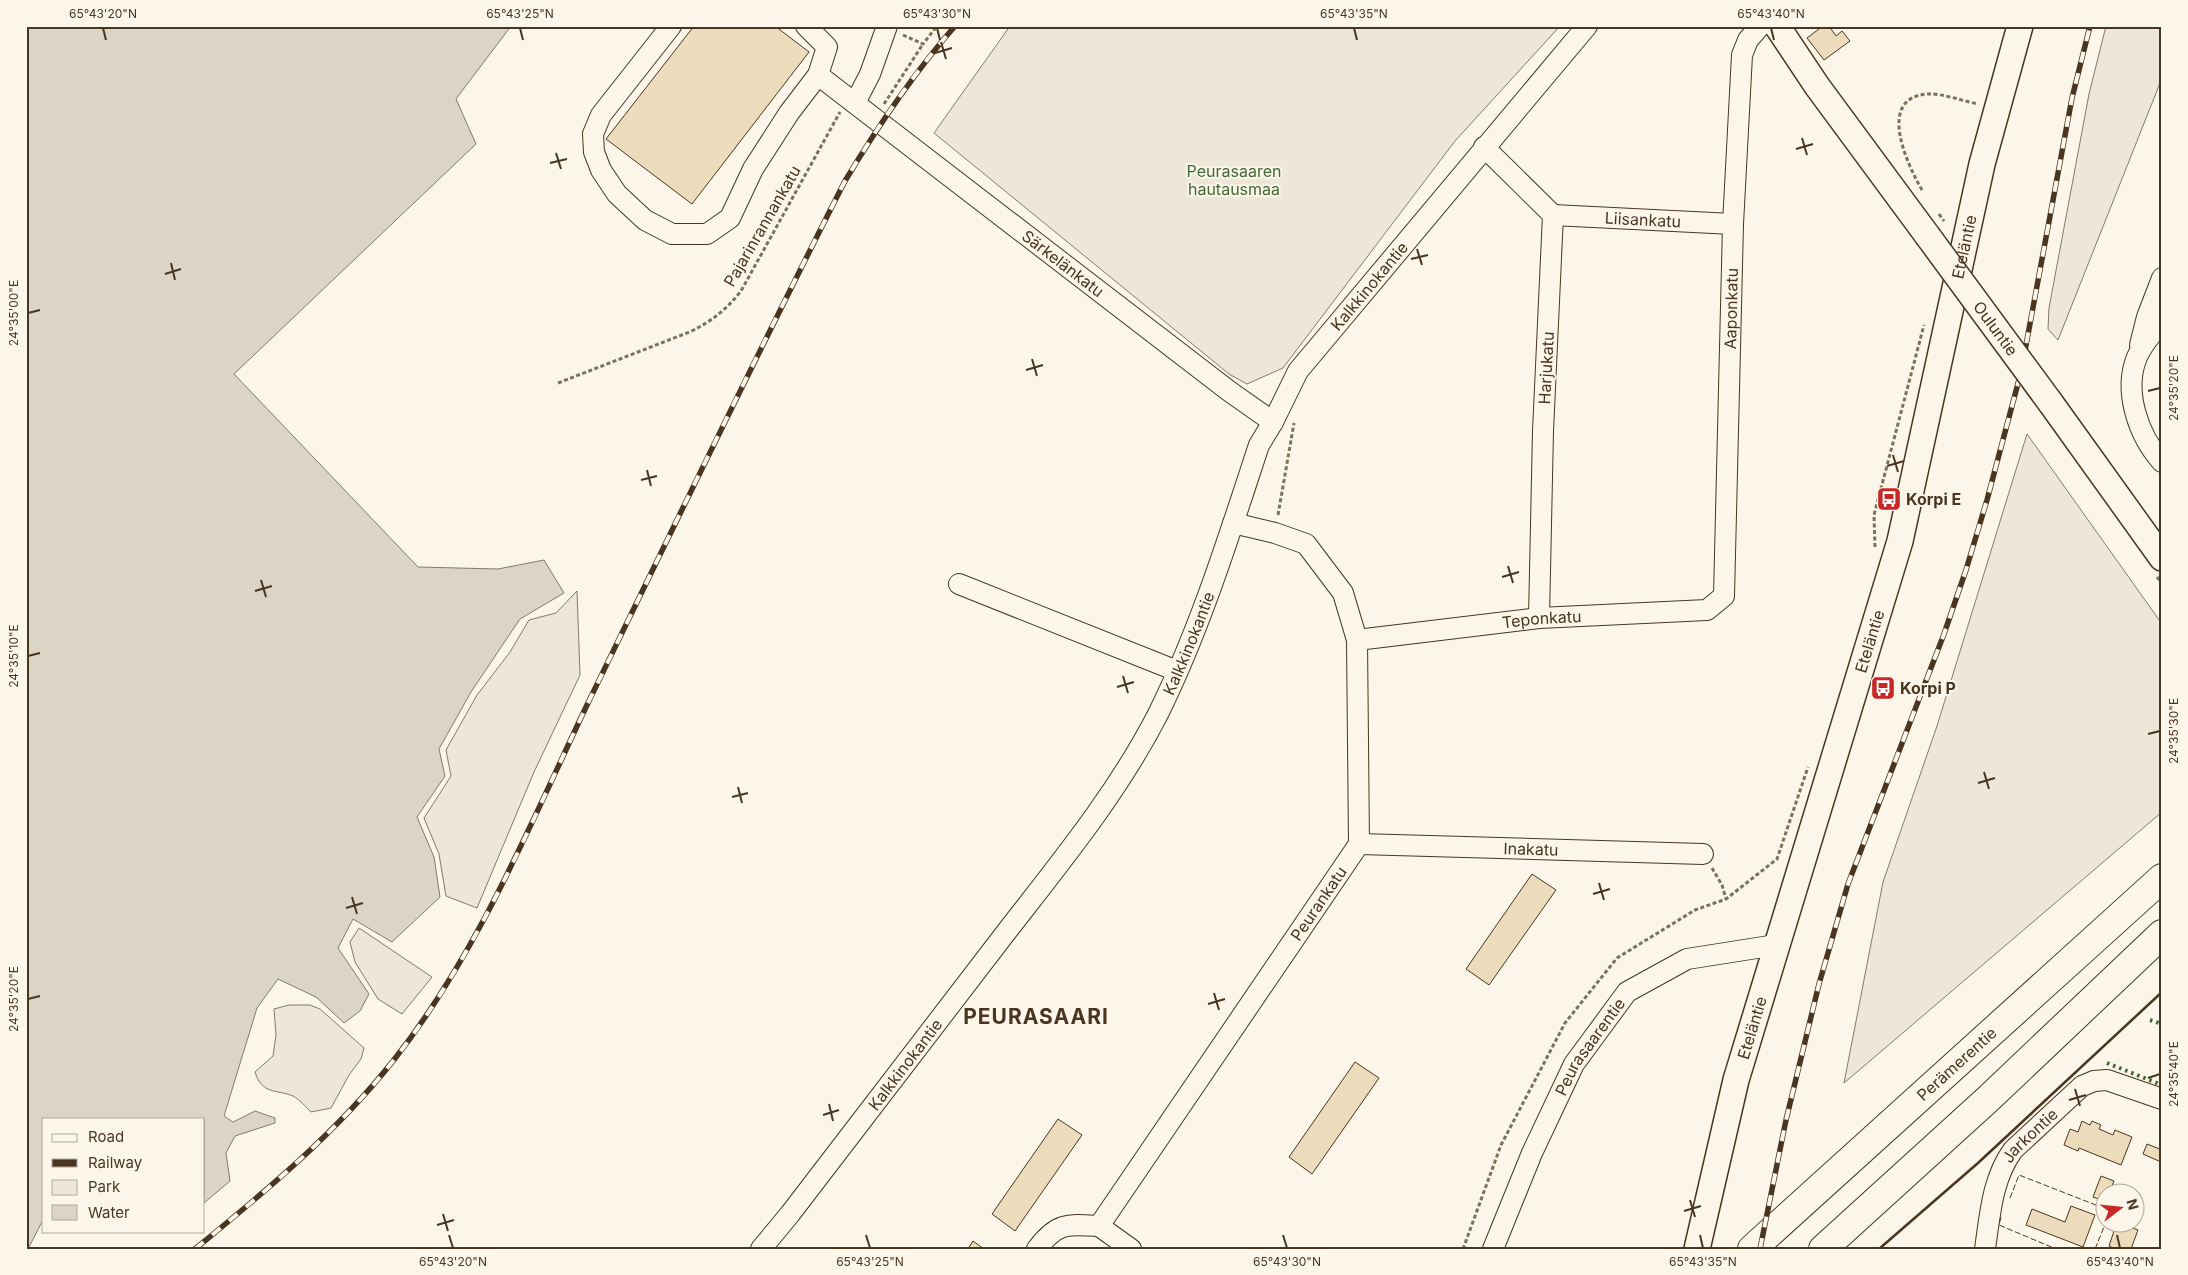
<svg xmlns="http://www.w3.org/2000/svg" width="2188" height="1275" viewBox="0 0 2188 1275" font-family="Inter,sans-serif">
	<rect width="100%" height="100%" fill="#fbf6e9"/>
	<g fill="#ede6d9" stroke="#887966">
		<polygon points="1010,26 1560,26 1455,141 1283,368 1247,384 1229,374 934,133"/>
		<polygon points="2106,26 2162,26 2162,78 2058,340 2048,329 2049,308 2089,94"/>
		<polygon points="2027,434 2162,624 2162,812 1844,1083 1883,882 1937,726"/>
		<polygon points="577,591 580,675 534,772 477,908 446,896 439,854 424,818 451,776 446,750 477,695 510,652 529,620 556,613"/>
		<polygon points="359,928 432,977 402,1014 378,999 355,962 350,942"/>
		<path d="M 289,1005 L 310,1005 L 320,1009 L 364,1048 L 361,1059 L 349,1075 L 331,1108 L 311,1112 C 306,1107 299,1099 293,1096 C 276,1089 262,1095 255,1072 L 273,1056 L 276,1035 L 274,1009 Z"/>
	</g>
	<polygon fill="#dcd4c6" stroke="#887966" points="26,26 511,26 456,99 476,144 234,374 418,567 498,569 544,560 564,593 520,619 471,692 439,749 445,776 417,817 434,857 440,897 392,942 353,919 338,948 369,994 360,1011 344,1023 316,997 278,979 257,1008 224,1116 233,1122 255,1111 275,1118 275,1123 235,1136 226,1153 230,1181 204,1203 204,1119 44,1119 44,1218 28,1249"/>
	<g fill="#ecdcbc" stroke="#4a3520">
		<polygon points="694,26 775,26 809,52 692,204 606,139"/>
		<polygon points="1823,26 1829,26 1836,36 1842,31 1850,41 1824,60 1807,38"/>
		<polygon points="1532,874 1556,890 1489,985 1466,969"/>
		<polygon points="1355,1062 1379,1078 1312,1174 1289,1157"/>
		<polygon points="1058,1119 1082,1135 1015,1231 992,1214"/>
		<polygon points="2082,1121 2090,1125 2092,1121 2101,1125 2099,1129 2113,1135 2115,1130 2132,1137 2121,1165 2079,1148 2078,1151 2064,1145 2070,1129 2078,1132"/>
		<polygon points="2147,1144 2162,1150 2161,1162 2143,1154"/>
		<polygon points="2101,1176 2114,1181 2109,1192 2106,1192 2106,1202 2093,1197"/>
		<polygon points="2071,1206 2095,1215 2083,1247 2026,1225 2032,1209 2065,1222"/>
		<polygon points="2117,1222 2138,1230 2131,1249 2116,1249 2109,1246"/>
		<polygon points="973,1241 984,1249 968,1249"/>
	</g>
	<g fill="none" stroke-linecap="round" stroke-linejoin="round">
		<defs>
			<g id="minor">
				<polyline points="671,26 601,115 593,134 594,152 601,170 617,194 645,220 672,234 707,234 730,218 753,169 789,113 818,75 827,47 806,26"/>
				<path id="s1" d="M 818,75 L 1229,391 L 1273,422"/>
				<polyline points="855,103 870,74 887,26"/>
				<polyline points="1484,147 1553,215 1543,431 1539,618"/>
				<path id="s2" d="M 1553,215 L 1733,224"/>
				<path d="M 2162,322 C 2153,332 2143,343 2137,357 C 2123,391 2138,435 2162,462"/>
				<polyline points="2140,345 2147,317 2162,278"/>
				<polyline points="959,584 1177,671"/>
				<path id="s3" d="M 1357,640 L 1539,618 L 1707,610 L 1724,596 L 1733,224 L 1742,55 L 1748,40 L 1760,26"/>
				<path id="s4" d="M 1359,844 L 1703,854"/>
				<polyline points="1099,1226 1131,1249"/>
				<path id="s5" d="M 761,1249 L 790,1214 C 862,1121 933,1028 1004,935 C 1059,864 1117,794 1158,714 C 1200,629 1229,536 1259,445 L 1273,422 L 1298,371 L 1587,26"/>
				<path id="s6" d="M 1037,1249 C 1057,1222 1068,1224 1099,1226 L 1359,844 L 1357,640 L 1343,593 L 1306,544 L 1275,533 L 1233,523"/>
				<path id="s7" d="M 1493,1249 L 1532,1153 L 1574,1064 L 1627,992 L 1687,959 L 1776,945"/>
				<path id="s8" d="M 1985,1249 C 1990,1215 1992,1179 2013,1150 L 2082,1086 L 2094,1081 L 2107,1080 L 2162,1099"/>
			</g>
			<g id="major">
				<polyline points="1777,26 1817,86 1927,235"/>
				<polyline points="2050,402 2162,558"/>
				<path id="s9" d="M 1697,1249 L 1736,1080 L 1900,541 L 1982,164 L 2020,26"/>
			</g>
			<g id="highway">
				<path id="s10" d="M 1752,1249 L 2162,878"/>
				<polyline points="1823,1249 1988,1099 2162,934"/>
			</g>
		</defs>
		<use href="#minor" stroke="#4a3520" stroke-width="22"/>
		<use href="#major" stroke="#4a3520" stroke-width="28"/>
		<use href="#highway" stroke="#4a3520" stroke-width="30"/>
		<g stroke="#7f6f5c" stroke-width="3" stroke-dasharray="4 2.5" stroke-linecap="butt">
			<polyline points="903,35 923,44 937,26"/>
			<polyline points="884,104 923,44"/>
			<path d="M 1922,190 C 1908,166 1875,97 1928,94 C 1941,93 1963,101 1978,104"/>
			<path d="M 558,383 L 687,333 C 710,323 726,310 741,291 L 840,112"/>
			<polyline points="1278,515 1294,423"/>
			<polyline points="1875,547 1874,515 1924,325"/>
			<polyline points="2157,577 2162,583"/>
			<polyline points="1712,868 1722,885 1726,899"/>
			<polyline points="1463,1249 1501,1145 1565,1023 1617,958 1695,910 1726,899 1777,859 1808,767"/>
		</g>
		<use href="#minor" stroke="#fbf6e9" stroke-width="20"/>
		<use href="#major" stroke="#fbf6e9" stroke-width="25"/>
		<use href="#highway" stroke="#fbf6e9" stroke-width="28"/>
		<defs>
			<g id="rail">
				<path d="M 195,1249 C 266,1191 336,1133 393,1061 C 477,955 529,827 587,705 C 672,530 757,354 845,181 C 878,126 913,74 955,26"/>
				<polyline points="1760,1249 1786,1120 1819,984 1848,884 1944,634 1966,570 1987,500 2021,372 2072,98 2090,26"/>
			</g>
		</defs>
		<use href="#rail" stroke="#4a3520" stroke-width="5.5"/>
		<use href="#rail" stroke="#fbf6e9" stroke-width="4" stroke-dasharray="11" stroke-linecap="butt"/>
		<defs>
			<g id="major-bridge">
				<path id="s11" d="M 1927,235 L 2050,402"/>
			</g>
		</defs>
		<use href="#major-bridge" stroke="#4a3520" stroke-width="28" stroke-linecap="butt"/>
		<polyline stroke="#7f6f5c" stroke-width="3" stroke-dasharray="4 2.5" stroke-linecap="butt" points="1939,214 1944,221"/>
		<use href="#major-bridge" stroke="#fbf6e9" stroke-width="25"/>
		<g stroke="#436837" stroke-width="4" stroke-dasharray="2.5 4" stroke-linecap="butt">
			<polyline points="2150,1020 2162,1024"/>
			<polyline points="2107,1063 2162,1085"/>
		</g>
		<g stroke="#4a3520" stroke-width="1" stroke-dasharray="6 2.5" stroke-linecap="butt">
			<polyline points="2010,1198 2019,1175 2106,1209"/>
			<polyline points="2001,1217 1999,1225 2056,1249"/>
			<polyline points="2095,1249 2106,1222"/>
		</g>
		<polyline stroke="#4a3520" stroke-width="2.5" points="1879,1249 1978,1163 2162,992"/>
	</g>
	<path fill="none" stroke="#4a3520" stroke-width="2" d="M 103,28 L 106,40M 520,28 L 523,40M 937,28 L 940,40M 1354,28 L 1357,40M 1771,28 L 1774,40M 941,42 L 946,59M 935,53 L 952,48M 1802,138 L 1807,155M 1796,149 L 1813,144M 556,153 L 561,169M 550,163 L 567,159M 1417,249 L 1422,265M 1411,259 L 1428,255M 171,263 L 175,280M 165,274 L 181,269M 28,313 L 40,310M 1032,359 L 1037,376M 1026,370 L 1043,365M 2148,391 L 2160,388M 1893,455 L 1898,472M 1887,466 L 1904,461M 647,470 L 651,486M 641,480 L 657,476M 1508,566 L 1513,583M 1502,577 L 1519,572M 261,580 L 266,597M 255,591 L 272,586M 28,656 L 40,653M 1123,676 L 1128,693M 1117,687 L 1134,682M 2148,734 L 2160,731M 1984,772 L 1989,789M 1978,783 L 1995,778M 738,787 L 742,803M 732,797 L 748,793M 1599,883 L 1604,900M 1593,894 L 1610,889M 352,897 L 357,914M 346,908 L 363,903M 1214,993 L 1219,1010M 28,999 L 40,996M 1208,1004 L 1225,999M 2148,1078 L 2160,1074M 2075,1089 L 2080,1106M 2069,1100 L 2086,1095M 829,1104 L 833,1121M 823,1115 L 839,1110M 1690,1200 L 1695,1217M 1684,1211 L 1701,1206M 443,1214 L 448,1231M 437,1225 L 454,1220M 449,1235 L 453,1248M 866,1235 L 870,1248M 1283,1235 L 1287,1248M 1700,1235 L 1703,1248M 2117,1235 L 2120,1248"/>
	<defs>
		<symbol id="bus-square" viewBox="-11 -11 22 22"><rect x="-9" y="-9" width="18" height="18" rx="4" fill="#c62828" stroke="#fbf6e9"/><path d="M-5-6H5V4H4V6H2V4H-2V6H-4V4H-5ZM-3.5-4V0h7V-4ZM-3.5 1.2v1.5H-2V1.2ZM2 1.2v1.5H3.5V1.2Z" fill="#fff"/></symbol>
	</defs>
	<g fill-rule="evenodd">
		<use href="#bus-square" x="1875" y="485" width="28" height="28"/>
		<use href="#bus-square" x="1869" y="674" width="28" height="28"/>
	</g>
	<g text-anchor="middle" stroke-width="4" stroke-linejoin="round" paint-order="stroke">
		<g font-size="16" fill="#436837" stroke="#fbf6e9">
			<text x="1234" y="177">Peurasaaren<tspan x="1234" dy="18">hautausmaa</tspan></text>
		</g>
		<g font-size="16" fill="#4a3520" stroke="#fbf6e9">
			<text dy="6" stroke="none"><textPath href="#s2" startOffset="90">Liisankatu</textPath></text>
			<text transform="translate(762 226) rotate(-60)" y="6">Pajarinrannankatu</text>
			<text dy="6" stroke="none"><textPath href="#s9" startOffset="1038">Eteläntie</textPath></text>
			<text dy="6" stroke="none"><textPath href="#s1" startOffset="309">Särkelänkatu</textPath></text>
			<text dy="6" stroke="none"><textPath href="#s5" startOffset="1149">Kalkkinokantie</textPath></text>
			<text dy="6" stroke="none"><textPath href="#s3" startOffset="661">Aaponkatu</textPath></text>
			<text dy="6" stroke="none"><textPath href="#s11" startOffset="116">Ouluntie</textPath></text>
			<text transform="translate(1546 368) rotate(-87)" y="6">Harjukatu</text>
			<text dy="6" stroke="none"><textPath href="#s3" startOffset="186">Teponkatu</textPath></text>
			<text dy="6" stroke="none"><textPath href="#s9" startOffset="632">Eteläntie</textPath></text>
			<text dy="6" stroke="none"><textPath href="#s5" startOffset="744">Kalkkinokantie</textPath></text>
			<text dy="6" stroke="none"><textPath href="#s4" startOffset="172">Inakatu</textPath></text>
			<text dy="6" stroke="none"><textPath href="#s6" startOffset="461">Peurankatu</textPath></text>
			<text dy="6" stroke="none"><textPath href="#s9" startOffset="228">Eteläntie</textPath></text>
			<text dy="6" stroke="none"><textPath href="#s7" startOffset="225">Peurasaarentie</textPath></text>
			<text dy="6" stroke="none"><textPath href="#s10" startOffset="276">Perämerentie</textPath></text>
			<text dy="6" stroke="none"><textPath href="#s5" startOffset="234">Kalkkinokantie</textPath></text>
			<text dy="6" stroke="none"><textPath href="#s8" startOffset="126">Jarkontie</textPath></text>
		</g>
		<g font-size="16" font-weight="bold" fill="#4a3520" stroke="#fbf6e9" text-anchor="start">
			<text x="1906" y="505">Korpi E</text>
			<text x="1900" y="694">Korpi P</text>
		</g>
		<g font-size="21" font-weight="bold" letter-spacing="1" fill="#4a3520" stroke="#fbf6e9">
			<text x="1036" y="1024">PEURASAARI</text>
		</g>
	</g>
	<rect width="2188" height="1275" fill="none" stroke="#fbf6e9" stroke-width="55"/>
	<rect x="42" y="1118" width="162" height="115" fill="#fbf6e9" stroke="#b4a999"/>
	<rect x="52" y="1134" width="25" height="8" fill="#fbf6e9" stroke="#b4a999"/>
	<text x="88" y="1142" font-size="15" fill="#4a3520">Road</text>
	<rect x="52" y="1159" width="25" height="8" fill="#4a3520" stroke="#b4a999"/>
	<text x="88" y="1168" font-size="15" fill="#4a3520">Railway</text>
	<rect x="52" y="1180" width="25" height="15" fill="#ede6d9" stroke="#b4a999"/>
	<text x="88" y="1192" font-size="15" fill="#4a3520">Park</text>
	<rect x="52" y="1205" width="25" height="15" fill="#dcd4c6" stroke="#b4a999"/>
	<text x="88" y="1218" font-size="15" fill="#4a3520">Water</text>
	<g transform="translate(2120 1208) rotate(74)"><circle r="24" fill="#fbf6e9" stroke="#b4a999"/>
	<path d="M0-4L9 19L0 12L-9 19Z" fill="#c62828"/>
	<text y="-8" font-size="14" font-weight="bold" text-anchor="middle" fill="#4a3520">N</text>
	</g>
	<rect x="28" y="28" width="2132" height="1220" fill="none" stroke="#4a3520" stroke-width="2"/>
	<g font-size="12" text-anchor="middle" fill="#4a3520">
		<text x="103" y="18">65°43'20"N</text>
		<text x="520" y="18">65°43'25"N</text>
		<text x="937" y="18">65°43'30"N</text>
		<text x="1354" y="18">65°43'35"N</text>
		<text x="1771" y="18">65°43'40"N</text>
		<text transform="translate(14 313) rotate(-90)" y="4">24°35'00"E</text>
		<text transform="translate(2174 388) rotate(-90)" y="4">24°35'20"E</text>
		<text transform="translate(14 656) rotate(-90)" y="4">24°35'10"E</text>
		<text transform="translate(2174 731) rotate(-90)" y="4">24°35'30"E</text>
		<text transform="translate(14 999) rotate(-90)" y="4">24°35'20"E</text>
		<text transform="translate(2174 1074) rotate(-90)" y="4">24°35'40"E</text>
		<text x="453" y="1266">65°43'20"N</text>
		<text x="870" y="1266">65°43'25"N</text>
		<text x="1287" y="1266">65°43'30"N</text>
		<text x="1703" y="1266">65°43'35"N</text>
		<text x="2120" y="1266">65°43'40"N</text>
	</g>
</svg>
